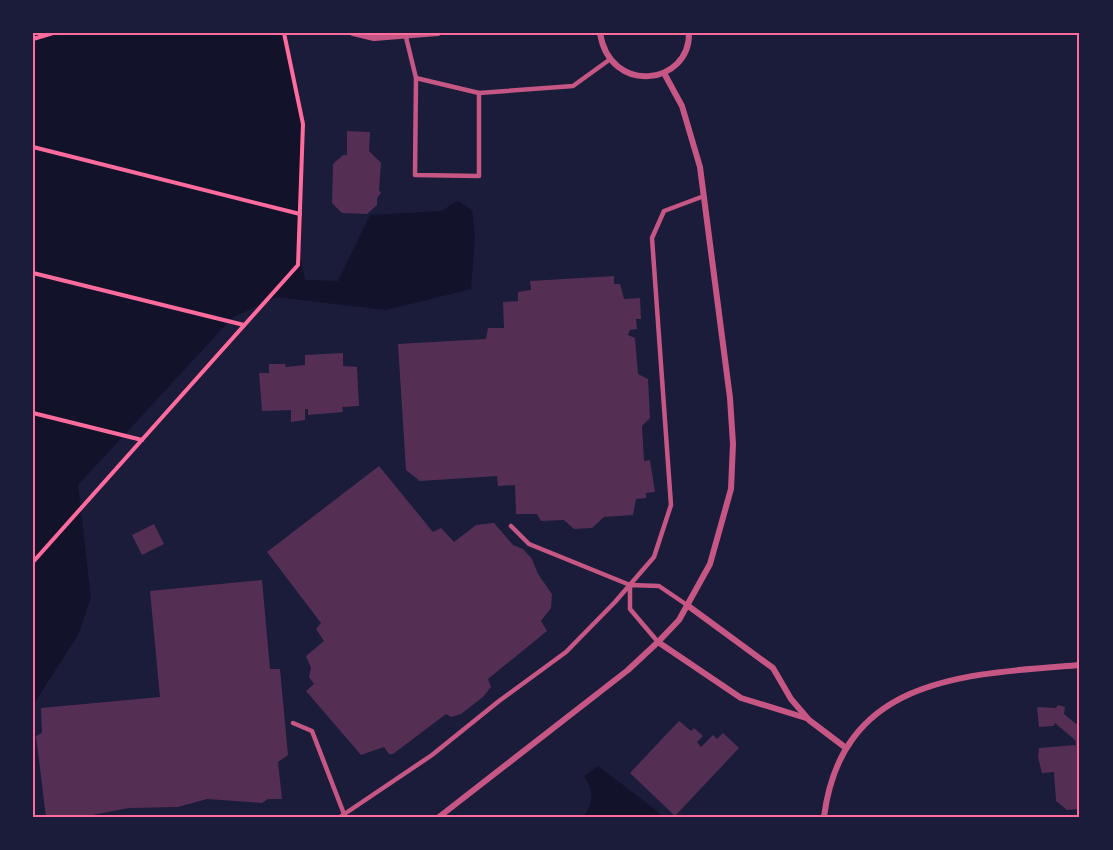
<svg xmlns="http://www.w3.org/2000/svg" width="1113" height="850" viewBox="0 0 1113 850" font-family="'PT Serif',serif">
	<rect width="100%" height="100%" fill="#1b1b3a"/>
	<g fill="#12122b">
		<polygon points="38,33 283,33 301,123 297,240 305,280 338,281 370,215 441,211 458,201 472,210 475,236 471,289 386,310 276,297 232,318 78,485 91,598 78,635 33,705 33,35"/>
		<path d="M 598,766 L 657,811 L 662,817 L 583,817 C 594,803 594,791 584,776 Z"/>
	</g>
	<g fill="#542f53">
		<polygon points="347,131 370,132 369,151 381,163 379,190 381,193 377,198 377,205 367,214 342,213 332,203 333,164 343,155 347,155"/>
		<polygon points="614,276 614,284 620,284 624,299 640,298 641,319 636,319 637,329 630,330 628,335 635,338 638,374 648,379 650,418 642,426 644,461 650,460 655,492 646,493 646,498 636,499 633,515 604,517 592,528 574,529 564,520 541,521 537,514 516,514 515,485 498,486 497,476 420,481 406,470 398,344 486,339 488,328 504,328 503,302 518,301 518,292 531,290 530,281"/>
		<polygon points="343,353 343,366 357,367 359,406 342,407 343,412 308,415 308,409 305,409 305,420 291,422 291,410 262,411 259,373 269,373 269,364 285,364 286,367 305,365 305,355"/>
		<polygon points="379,466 433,532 441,528 454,542 476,525 494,523 513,545 523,549 532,559 538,574 552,594 551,608 541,621 547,631 488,679 491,687 483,697 461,714 451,717 446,714 393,754 389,754 384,747 361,755 306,691 314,684 309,677 311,668 306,656 324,641 316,629 321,623 267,552"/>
		<polygon points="154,524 164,544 142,555 132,535"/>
		<polygon points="262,580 270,669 280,669 288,755 278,762 282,799 268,799 262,803 207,799 178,807 129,808 82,817 46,817 36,736 42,733 41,708 160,697 150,591"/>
		<polygon points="1058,705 1065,707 1064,714 1076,724 1080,719 1080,809 1067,810 1056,801 1054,772 1042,773 1038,757 1039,748 1076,745 1075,740 1055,723 1053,726 1039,727 1037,707 1056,708"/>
		<polygon points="679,721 691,731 694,728 703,736 697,742 701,747 713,735 717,739 723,733 739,748 675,816 630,773"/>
	</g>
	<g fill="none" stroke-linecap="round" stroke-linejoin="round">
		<g stroke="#ff6b9d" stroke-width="4">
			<polyline points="33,39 53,33"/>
			<polyline points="33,147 300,214"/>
			<polyline points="33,273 244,325"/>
			<polyline points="33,413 142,440"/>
			<polyline points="33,562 298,265 303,124 284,33"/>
		</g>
		<g stroke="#c65784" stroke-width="4.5">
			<polyline points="405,33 416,78 415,175 479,176 479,93"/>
			<polyline points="416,78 479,93 573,86 609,60"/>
			<polyline points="511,526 529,544 630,585"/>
			<polyline points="658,642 630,609 630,585 659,586 687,605"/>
			<polyline points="293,723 312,731 344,814"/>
			<polyline points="340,817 432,755 499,701 566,652 615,602 654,557 671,505 652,238 664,211 704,196"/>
		</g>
		<g stroke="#c65784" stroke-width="6">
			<polyline points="353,33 374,38 438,33"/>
			<path d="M 600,33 C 610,96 690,85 689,33"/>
			<polyline points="687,605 773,668 791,699 809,720 846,748"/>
			<polyline points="658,642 741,698 806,718"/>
			<polyline points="439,817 628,670 658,642 679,620 710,564 731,489 733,444 730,398 700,167 682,106 664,73"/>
			<path d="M 824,817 C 842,675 968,674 1080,665"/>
		</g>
	</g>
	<rect width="1113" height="850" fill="none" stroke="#1b1b3a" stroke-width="69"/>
	<rect x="34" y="34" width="1044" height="782" fill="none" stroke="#ff6b9d" stroke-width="2"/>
</svg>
